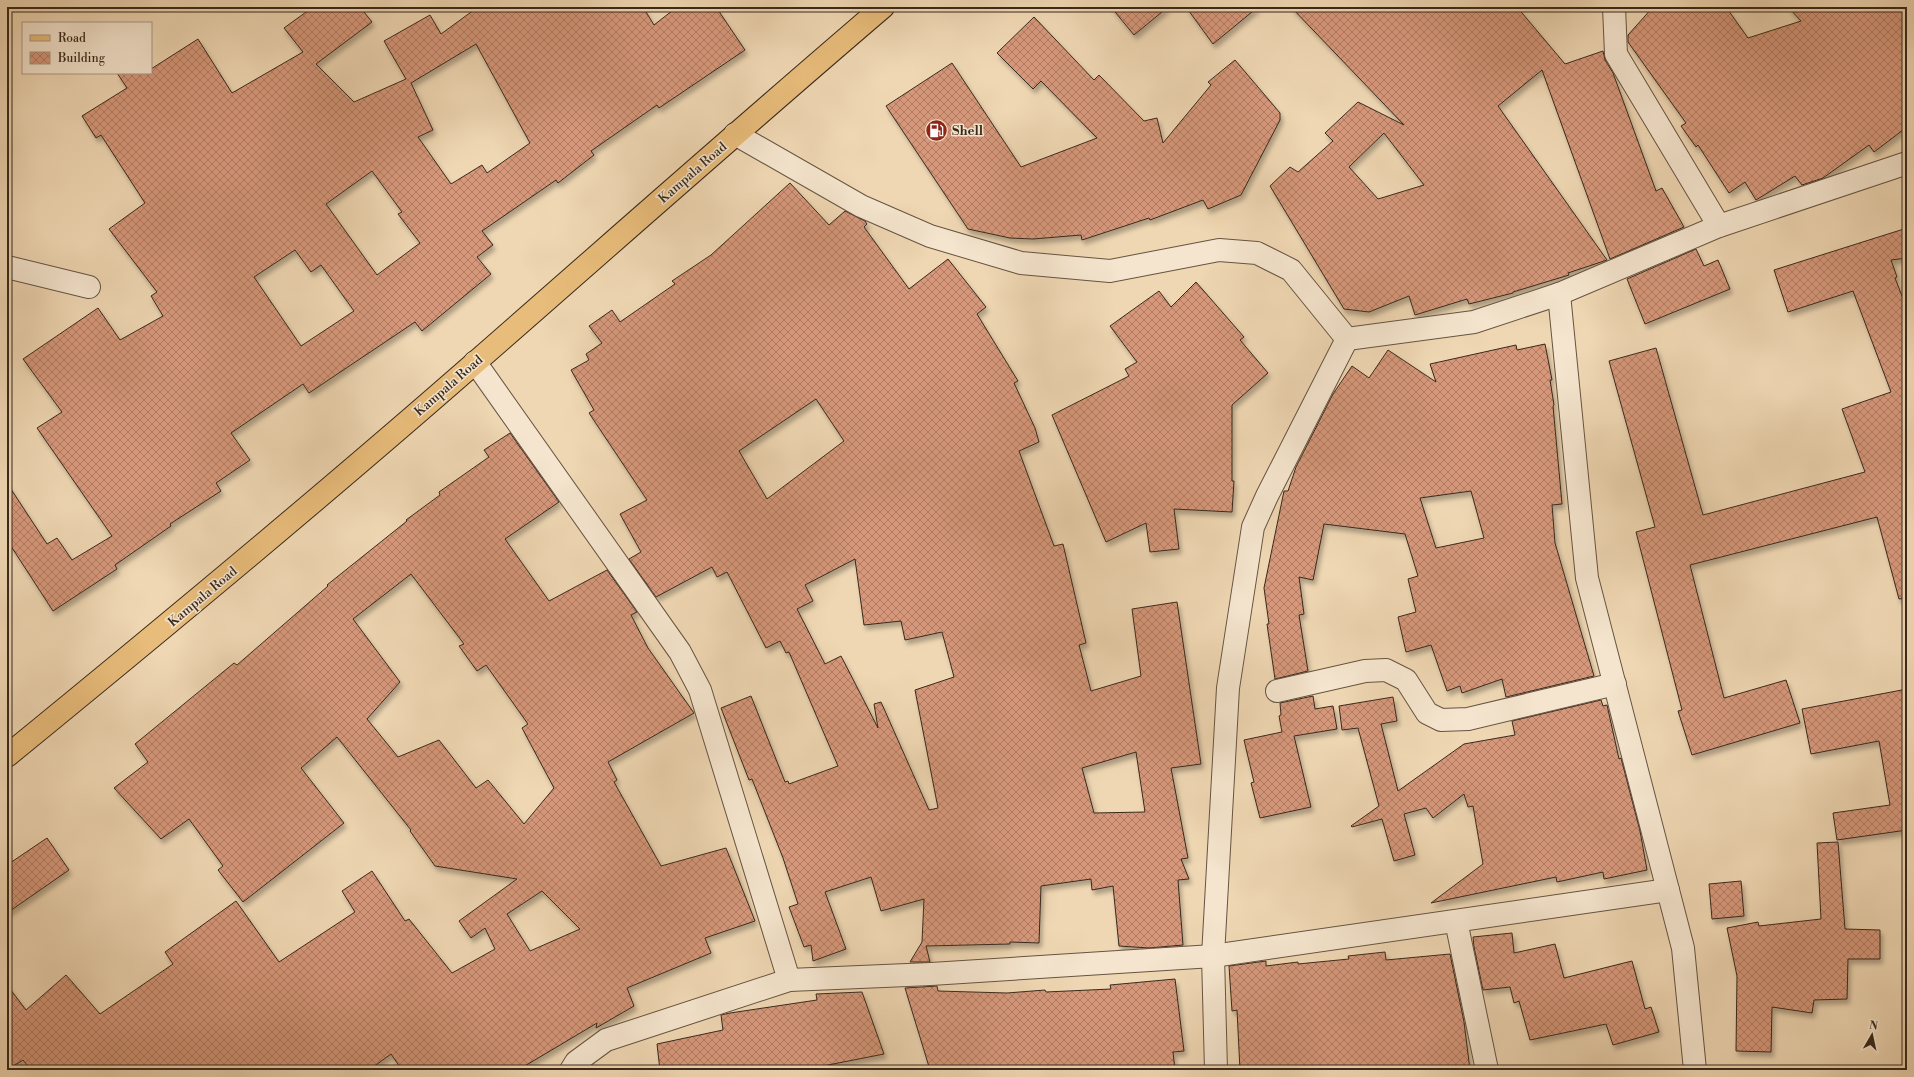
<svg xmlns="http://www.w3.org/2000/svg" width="1914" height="1077" viewBox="0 0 1914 1077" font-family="'Libre Bodoni',serif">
	<defs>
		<pattern id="building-cross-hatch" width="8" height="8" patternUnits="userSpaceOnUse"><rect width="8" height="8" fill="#d6977a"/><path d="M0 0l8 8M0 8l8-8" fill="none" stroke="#af7b63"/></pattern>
		<filter id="shadow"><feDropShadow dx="2.5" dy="4.5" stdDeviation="2" flood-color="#0004"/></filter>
	</defs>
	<rect width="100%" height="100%" fill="#efd7b3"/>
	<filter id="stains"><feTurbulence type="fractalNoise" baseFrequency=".005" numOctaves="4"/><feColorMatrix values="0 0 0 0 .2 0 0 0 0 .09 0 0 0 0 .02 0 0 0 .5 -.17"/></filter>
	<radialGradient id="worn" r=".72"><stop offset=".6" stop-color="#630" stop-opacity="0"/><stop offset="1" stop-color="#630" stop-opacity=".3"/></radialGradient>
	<g fill="url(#building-cross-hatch)" stroke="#39291c" fill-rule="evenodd" filter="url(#shadow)">
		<path d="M 313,7 L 360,7 L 372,22 L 316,64 L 354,102 L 406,79 L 384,41 L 430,15 L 441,34 L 478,7 L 643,7 L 654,25 L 677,7 L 716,7 L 745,50 L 659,108 L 657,105 L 591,151 L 594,155 L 558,183 L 556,180 L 482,231 L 493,245 L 477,257 L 491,274 L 422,331 L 415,322 L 309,393 L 303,384 L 231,433 L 250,460 L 216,483 L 221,491 L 170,524 L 171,526 L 115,565 L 117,569 L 53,611 L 7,540 L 7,483 L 47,544 L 57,538 L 72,560 L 112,536 L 37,428 L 62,412 L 23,359 L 98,308 L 120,340 L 163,316 L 151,296 L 157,292 L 109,229 L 145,203 L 101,135 L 96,138 L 82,116 L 127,88 L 117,73 L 151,73 L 151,69 L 198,39 L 232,93 L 303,52 L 284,28 ZM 476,44 L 530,143 L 487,173 L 482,165 L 451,184 L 418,137 L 433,130 L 411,83 ZM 372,171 L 402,212 L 398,214 L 420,243 L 377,275 L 326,204 ZM 295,250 L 311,272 L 321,265 L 354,311 L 301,346 L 254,277 Z"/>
		<polygon points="1111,7 1168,7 1134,35"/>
		<polygon points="1186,7 1258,7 1213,44"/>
		<path d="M 1291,7 L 1517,7 L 1565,64 L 1603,51 L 1605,60 L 1613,73 L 1656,191 L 1662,188 L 1684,227 L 1610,259 L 1542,70 L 1498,106 L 1607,260 L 1568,273 L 1569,275 L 1513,292 L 1513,293 L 1469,304 L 1467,299 L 1415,315 L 1409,296 L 1369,312 L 1344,309 L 1270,186 L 1290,167 L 1298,172 L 1333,141 L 1325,133 L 1358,102 L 1404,125 ZM 1384,133 L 1424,185 L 1378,199 L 1349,167 Z"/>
		<polygon points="1653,7 1726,7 1748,38 1801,21 1788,7 1907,7 1907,127 1874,152 1869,145 1823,178 1802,185 1795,176 1756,200 1745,182 1729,193 1698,145 1696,147 1681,126 1686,123 1628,42 1628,35"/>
		<polygon points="1034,17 1094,80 1099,75 1144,121 1157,118 1163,143 1211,85 1208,82 1235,60 1280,113 1280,120 1241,195 1208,209 1203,200 1150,220 1149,218 1082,240 1081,235 1033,239 1010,238 968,229 886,106 952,63 1021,167 1097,138 1041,81 1033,89 997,53"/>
		<path d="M 790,183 L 829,225 L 845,211 L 865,221 L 867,224 L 864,227 L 909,289 L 948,259 L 986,307 L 977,314 L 1018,381 L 1014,383 L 1035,428 L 1039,442 L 1019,451 L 1054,546 L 1063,544 L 1086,643 L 1079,645 L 1091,691 L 1141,676 L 1132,609 L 1177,602 L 1201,764 L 1171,768 L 1188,858 L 1181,859 L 1189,879 L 1178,880 L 1183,945 L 1149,948 L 1119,946 L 1113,886 L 1092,890 L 1091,879 L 1041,886 L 1039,943 L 1010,942 L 1010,944 L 926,946 L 930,962 L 910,962 L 922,942 L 924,899 L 881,911 L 871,877 L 825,892 L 846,949 L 813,961 L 811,945 L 804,947 L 789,907 L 798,904 L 783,858 L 752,779 L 749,780 L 721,708 L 751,696 L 785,782 L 788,781 L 789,784 L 838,766 L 789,652 L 786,653 L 780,641 L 766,648 L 727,572 L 717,577 L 712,567 L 656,597 L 629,559 L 641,552 L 620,514 L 647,500 L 589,413 L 594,410 L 571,370 L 589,360 L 586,354 L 602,343 L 589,326 L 612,310 L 620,322 L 675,284 L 672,281 L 711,255 ZM 816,399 L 844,441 L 767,499 L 739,451 ZM 855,559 L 864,625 L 901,621 L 905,640 L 942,632 L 954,677 L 915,690 L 938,808 L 929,810 L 881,702 L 874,704 L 878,728 L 841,656 L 825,664 L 797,609 L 813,601 L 805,585 ZM 1136,752 L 1145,812 L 1094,813 L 1082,768 Z"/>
		<polygon points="1907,228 1907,258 1891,260 1897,277 1895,278 1907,309 1907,598 1899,599 1877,517 1690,565 1724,698 1786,680 1800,723 1692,755 1678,711 1682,710 1636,532 1655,527 1609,361 1656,348 1703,515 1865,472 1842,409 1891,392 1853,291 1788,312 1774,270"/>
		<polygon points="1696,249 1704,266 1718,260 1730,289 1645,324 1627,279"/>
		<polygon points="1196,282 1244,337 1240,340 1268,373 1232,405 1232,481 1234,481 1232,512 1174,509 1179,549 1150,552 1146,523 1106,542 1052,415 1129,376 1125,369 1137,362 1110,326 1159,291 1171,307"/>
		<path d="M 1545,344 L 1552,380 L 1550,380 L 1554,405 L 1553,406 L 1562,504 L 1552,505 L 1555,543 L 1594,676 L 1506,697 L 1502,679 L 1462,693 L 1460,686 L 1447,691 L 1431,645 L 1406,652 L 1398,617 L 1416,612 L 1408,579 L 1418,576 L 1405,534 L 1324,524 L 1313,580 L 1299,577 L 1304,614 L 1299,615 L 1308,671 L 1275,679 L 1267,624 L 1269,624 L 1264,588 L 1284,491 L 1288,491 L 1296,467 L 1333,394 L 1352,366 L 1369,378 L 1388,350 L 1436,382 L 1430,364 L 1516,345 L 1517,350 ZM 1471,491 L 1484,538 L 1436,548 L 1420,498 Z"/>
		<path d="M 510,433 L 559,502 L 505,539 L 549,601 L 607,570 L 637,612 L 631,615 L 648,648 L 694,713 L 608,762 L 617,780 L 614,782 L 661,866 L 726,848 L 755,921 L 705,938 L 711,953 L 627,988 L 634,1006 L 596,1028 L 597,1023 L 518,1070 L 402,1070 L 391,1054 L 369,1070 L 31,1070 L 23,1060 L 7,1070 L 7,985 L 26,1010 L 66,975 L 100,1014 L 173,964 L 165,952 L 236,901 L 279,962 L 355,912 L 342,891 L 372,871 L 405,921 L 409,919 L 452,973 L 495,949 L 485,928 L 471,938 L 459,921 L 517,879 L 435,866 L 410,831 L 411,830 L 337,737 L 301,768 L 344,823 L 243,902 L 218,870 L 223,866 L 189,819 L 161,839 L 114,788 L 148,762 L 135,744 L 234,663 L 237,665 L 328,586 L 327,585 L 407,521 L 406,520 L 440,495 L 439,492 L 489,457 L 484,450 ZM 411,574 L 464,644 L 459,646 L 477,671 L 486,665 L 528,724 L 522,728 L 554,788 L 524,824 L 488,780 L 476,788 L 439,740 L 398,757 L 367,719 L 400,682 L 353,619 ZM 542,891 L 580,929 L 530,951 L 507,914 Z"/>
		<polygon points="1907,689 1907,830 1837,840 1833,813 1890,805 1879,741 1811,754 1802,709"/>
		<polygon points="1313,696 1315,709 1333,706 1337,729 1294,736 1311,807 1260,818 1251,783 1254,782 1244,740 1282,732 1279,716 1281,715 1280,703"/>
		<polygon points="1393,697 1397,721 1381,724 1398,791 1464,744 1515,735 1512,721 1601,700 1603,706 1607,705 1619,759 1621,758 1640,831 1647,870 1604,879 1603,872 1557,882 1556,877 1431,903 1483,864 1473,806 1468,807 1464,794 1433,818 1426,808 1404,814 1415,855 1394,861 1382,819 1352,827 1351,826 1379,806 1358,728 1342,730 1339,706"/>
		<polygon points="47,838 69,870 7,913 7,865"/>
		<polygon points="1838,842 1845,929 1880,930 1880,959 1848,959 1847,999 1814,1000 1812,1013 1772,1007 1771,1052 1736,1051 1737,976 1727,928 1758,922 1759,926 1821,919 1817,843"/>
		<polygon points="1741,881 1744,916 1712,919 1709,884"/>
		<polygon points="1512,933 1514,953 1555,944 1564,978 1632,961 1645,1009 1651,1007 1659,1032 1613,1045 1606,1024 1530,1040 1519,1001 1514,1003 1510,987 1483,990 1474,947 1473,937"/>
		<polygon points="1385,952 1386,960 1450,954 1464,1022 1470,1070 1240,1070 1237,1010 1232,1011 1229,966 1266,961 1266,966 1298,962 1298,964 1349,959 1348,956"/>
		<polygon points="1175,979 1184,1051 1173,1052 1175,1070 930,1070 905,988 937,986 938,991 1007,993 1045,990 1046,992 1111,989 1110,985"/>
		<polygon points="862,992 884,1054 823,1066 824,1070 660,1070 657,1044 723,1030 721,1015 730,1013 817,1000 816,994"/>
	</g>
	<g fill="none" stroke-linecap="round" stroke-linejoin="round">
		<defs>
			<g id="minor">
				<polyline points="1614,7 1616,54 1719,226"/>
				<polyline points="735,134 861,206 930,236 1021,263 1110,271 1219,250 1257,253 1291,270 1347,339 1474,322 1559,294 1719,226 1907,163"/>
				<polyline points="7,267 89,287"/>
				<polyline points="1559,294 1587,578 1683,948 1695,1070"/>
				<polyline points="475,362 680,652 700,690 789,980 931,974 1213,956 1668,890"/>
				<polyline points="1277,691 1365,671 1386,670 1406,680 1427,713 1441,720 1468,719 1615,684"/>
				<polyline points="1456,921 1487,1070"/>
				<polyline points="571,1070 576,1062 606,1040 789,980"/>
				<polyline points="1216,1070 1213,956 1228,688 1253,527 1267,496 1347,339"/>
			</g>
			<path id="major" d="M 7,756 C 165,627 323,496 477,361 C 612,243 746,124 883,7"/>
		</defs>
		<use href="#minor" stroke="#665442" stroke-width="24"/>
		<use href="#major" stroke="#39291c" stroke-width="24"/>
		<use href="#minor" stroke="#f5e5ce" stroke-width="22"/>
		<use href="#major" stroke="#e8bc7a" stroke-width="22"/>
	</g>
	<defs>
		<symbol id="fuel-disc" viewBox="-11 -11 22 22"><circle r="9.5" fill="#8f2418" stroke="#f5e5ce"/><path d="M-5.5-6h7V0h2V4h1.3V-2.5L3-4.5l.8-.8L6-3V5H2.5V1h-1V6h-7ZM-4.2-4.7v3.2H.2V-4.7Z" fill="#fff"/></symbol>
	</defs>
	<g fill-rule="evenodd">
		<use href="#fuel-disc" x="924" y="118" width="25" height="25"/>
	</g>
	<g text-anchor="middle" stroke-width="3" stroke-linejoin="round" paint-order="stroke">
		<g font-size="13" font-weight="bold" fill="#39291c" stroke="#f5e5ce" text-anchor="start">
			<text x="952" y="135">Shell</text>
		</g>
		<g font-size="13" fill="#39291c" stroke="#f5e5ce">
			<text transform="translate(692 172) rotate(-41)" y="5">Kampala Road</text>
			<text transform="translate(448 385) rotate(-41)" y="5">Kampala Road</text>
			<text transform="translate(202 596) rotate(-40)" y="5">Kampala Road</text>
		</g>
	</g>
	<rect width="1914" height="1077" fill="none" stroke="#efd7b3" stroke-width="24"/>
	<rect x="8" y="8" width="1898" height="1061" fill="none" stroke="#39291c" stroke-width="2"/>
	<rect x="12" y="12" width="1890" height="1053" fill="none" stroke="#39291c"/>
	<rect x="22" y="22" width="130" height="52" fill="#f5e5ce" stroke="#aa9a87"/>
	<rect x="30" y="35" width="20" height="6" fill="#e8bc7a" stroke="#aa9a87"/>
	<text x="58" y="42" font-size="12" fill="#39291c">Road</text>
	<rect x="30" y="52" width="20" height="12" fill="url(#building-cross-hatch)" stroke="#aa9a87"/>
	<text x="58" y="62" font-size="12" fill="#39291c">Building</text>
	<g transform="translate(1872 1035) rotate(9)" stroke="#f5e5ce" stroke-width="3" paint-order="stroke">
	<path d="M0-3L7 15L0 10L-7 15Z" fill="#39291c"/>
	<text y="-6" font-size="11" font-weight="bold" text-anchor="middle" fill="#39291c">N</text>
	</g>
	<rect width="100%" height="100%" filter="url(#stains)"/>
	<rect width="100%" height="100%" fill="url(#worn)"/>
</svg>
